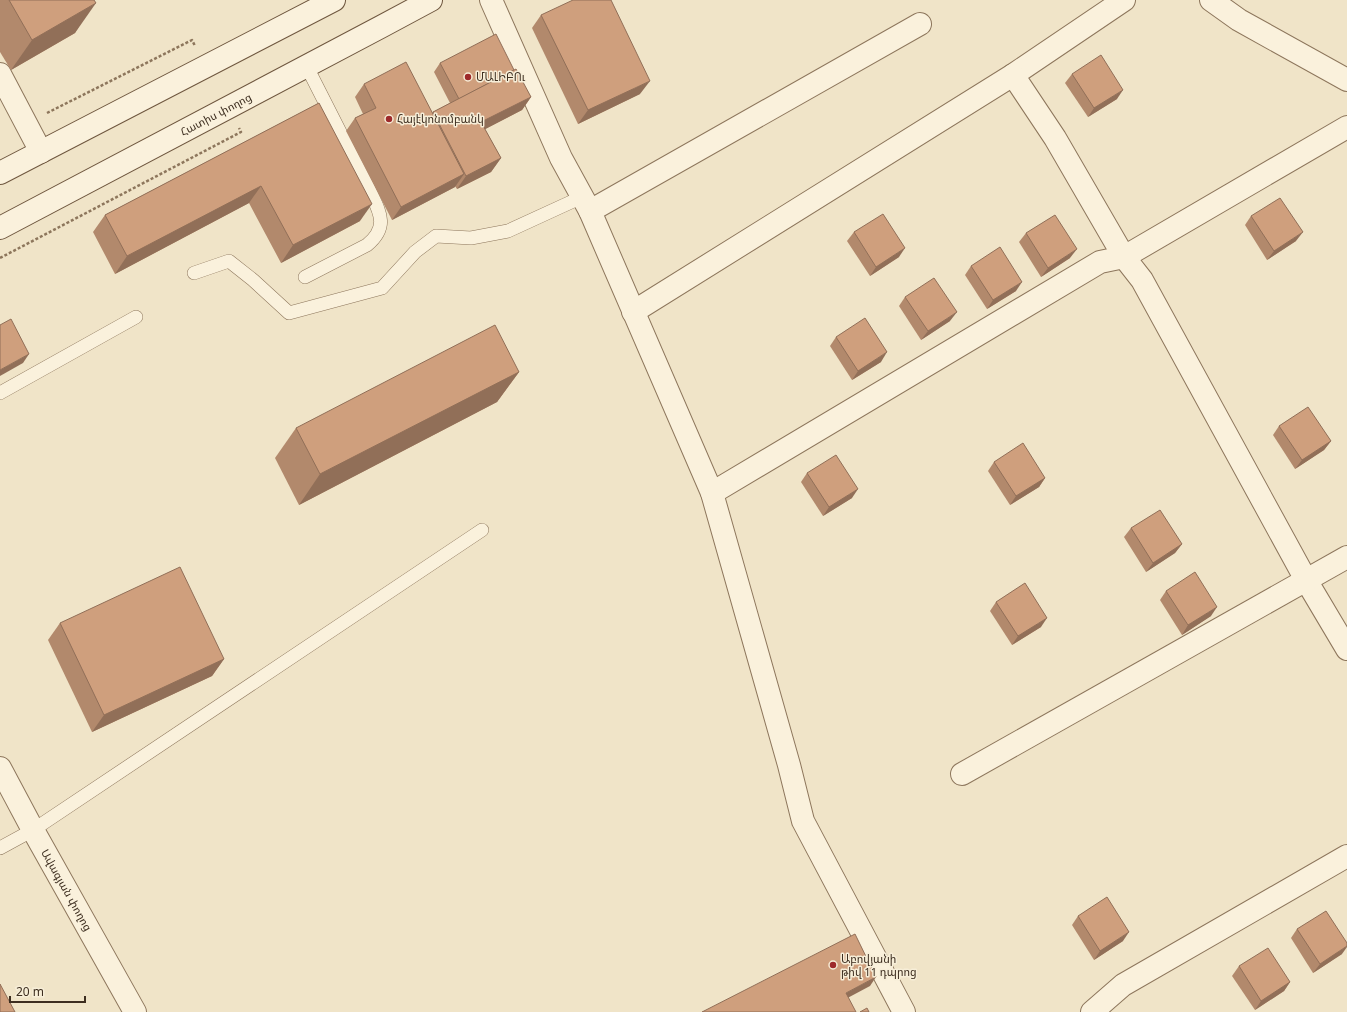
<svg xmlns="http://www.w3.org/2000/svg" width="1347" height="1012" viewBox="0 0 1347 1012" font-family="Georgia,'Noto Sans Armenian',serif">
	<rect width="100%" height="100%" fill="#f0e4c8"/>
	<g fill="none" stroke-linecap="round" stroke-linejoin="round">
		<defs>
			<g id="lane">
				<polyline points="194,273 229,261 253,280 289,313 382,288 415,252 436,236 471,238 508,231 582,197"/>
				<path d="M 305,277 L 367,245 C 390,226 379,211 369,189 L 307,67"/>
				<polyline points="0,393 136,317"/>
				<polyline points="0,848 33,830 482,530"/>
			</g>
			<g id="street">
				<polyline points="491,0 561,158 590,211 712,493 789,765 803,821 904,1012"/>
				<polyline points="1124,0 1013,75 1055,138 1124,257 1142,280 1306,580 1347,649"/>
				<polyline points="1211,0 1239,20 1347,80"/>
				<polyline points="0,74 41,152"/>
				<polyline points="590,211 920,24"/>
				<polyline points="633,312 1013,75"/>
				<polyline points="712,493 1100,262 1124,257 1347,127"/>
				<path id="s1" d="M 0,768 L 33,830 L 135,1012"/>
				<polyline points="962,774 1347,557"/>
				<polyline points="1092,1012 1123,985 1347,856"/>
			</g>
			<g id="secondary">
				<polyline points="0,173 334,0"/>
				<path id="s2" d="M 0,228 C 144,152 288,77 431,0"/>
			</g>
		</defs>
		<use href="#lane" stroke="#8d765c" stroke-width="14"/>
		<use href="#street" stroke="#8d765c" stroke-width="24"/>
		<use href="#secondary" stroke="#6f573f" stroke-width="24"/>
		<g stroke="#8d765c" stroke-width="2.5" stroke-dasharray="3 2" stroke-linecap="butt">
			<polyline points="47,113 192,40 195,46"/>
			<polyline points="0,258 241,132 239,128"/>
		</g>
		<use href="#lane" stroke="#faf1dc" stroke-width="13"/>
		<use href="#street" stroke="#faf1dc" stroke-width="22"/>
		<use href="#secondary" stroke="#faf1dc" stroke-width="22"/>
	</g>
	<g fill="#b2896c">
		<polygon points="0,0 94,0 75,33 11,70 0,52"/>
		<polygon points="541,15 640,94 578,124 532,28"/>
		<polygon points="440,63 514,70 531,97 522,110 485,129 501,158 491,172 457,189 455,186 455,187 392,220 346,131 355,118 363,114 355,97 364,84 432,113 433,112 450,103 434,72"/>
		<polygon points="1072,74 1117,99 1088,117 1065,83"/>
		<polygon points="319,103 360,221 281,263 249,203 115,274 93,232 105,215"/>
		<polygon points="1251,216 1296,241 1267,260 1245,225"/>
		<polygon points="854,232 899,257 870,276 847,241"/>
		<polygon points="1026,233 1070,258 1041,277 1019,242"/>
		<polygon points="971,266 1016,291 987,309 965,275"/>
		<polygon points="905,297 950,321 921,340 899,306"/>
		<polygon points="836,337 881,362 852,380 830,346"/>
		<polygon points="519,372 497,402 299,505 275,458 296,428"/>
		<polygon points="1279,426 1331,441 1324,450 1295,469 1273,435"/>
		<polygon points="994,462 1045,478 1039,487 1010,505 988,471"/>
		<polygon points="807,473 852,498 823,516 801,482"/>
		<polygon points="1131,528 1182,544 1175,553 1146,572 1124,537"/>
		<polygon points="1166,591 1211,616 1182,635 1160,600"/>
		<polygon points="996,602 1041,627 1012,645 990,611"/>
		<polygon points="60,623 224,659 212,676 92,732 48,640"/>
		<polygon points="1078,916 1123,941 1094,960 1072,925"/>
		<polygon points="1297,929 1342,954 1313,973 1291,938"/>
		<polygon points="1239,966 1290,982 1284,991 1255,1010 1232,976"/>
	</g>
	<g fill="#916f58">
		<polygon points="96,3 75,33 11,70 32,40"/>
		<polygon points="650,81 640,94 578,124 588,110"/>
		<polygon points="1123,90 1117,99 1088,117 1094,108"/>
		<polygon points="531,97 522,110 472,136 481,122"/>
		<polygon points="501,158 491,172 457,189 466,176"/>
		<polygon points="464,174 455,187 392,220 401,207"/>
		<polygon points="261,186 249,203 115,274 127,256"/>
		<polygon points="372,204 360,221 281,263 293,245"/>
		<polygon points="1303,232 1296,241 1267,260 1274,251"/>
		<polygon points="905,248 899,257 870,276 876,267"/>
		<polygon points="1077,249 1070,258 1041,277 1048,268"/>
		<polygon points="1022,282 1016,291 987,309 993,300"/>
		<polygon points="957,312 950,321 921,340 928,331"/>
		<polygon points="887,352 881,362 852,380 858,371"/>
		<polygon points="29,354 23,363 0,376 0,370"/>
		<polygon points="519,372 497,402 299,505 320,474"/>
		<polygon points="1331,441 1324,450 1295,469 1302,460"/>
		<polygon points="1045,478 1039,487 1010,505 1016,496"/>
		<polygon points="858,489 852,498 823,516 829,507"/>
		<polygon points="1182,544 1175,553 1146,572 1153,563"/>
		<polygon points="1217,607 1211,616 1182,635 1188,625"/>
		<polygon points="1047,618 1041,627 1012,645 1018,636"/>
		<polygon points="224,659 212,676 92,732 104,715"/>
		<polygon points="1129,932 1123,941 1094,960 1100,951"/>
		<polygon points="1347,946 1347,947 1342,954 1313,973 1320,964"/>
		<polygon points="876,977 870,986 840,1002 846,993"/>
		<polygon points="1290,982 1284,991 1255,1010 1261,1001"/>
	</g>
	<g fill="#cf9f7d" stroke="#916f58">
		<polygon points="9,0 94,0 96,3 32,40"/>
		<polygon points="573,0 611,0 650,81 588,110 541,15"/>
		<polygon points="496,34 514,70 459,99 440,63"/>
		<polygon points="1101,55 1123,90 1094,108 1072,74"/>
		<polygon points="406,62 464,174 401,207 355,118 376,108 364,84"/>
		<polygon points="516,69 531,97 481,122 501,158 466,176 433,112"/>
		<polygon points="319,103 372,204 293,245 261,186 127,256 105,215"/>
		<polygon points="1280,198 1303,232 1274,251 1251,216"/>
		<polygon points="883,214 905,248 876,267 854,232"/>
		<polygon points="1055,215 1077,249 1048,268 1026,233"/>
		<polygon points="1000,247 1022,282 993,300 971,266"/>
		<polygon points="934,278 957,312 928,331 905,297"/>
		<polygon points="865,318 887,352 858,371 836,337"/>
		<polygon points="11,319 29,354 0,370 0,325"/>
		<polygon points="495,325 519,372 320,474 296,428"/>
		<polygon points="1308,407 1331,441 1302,460 1279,426"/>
		<polygon points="1023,443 1045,478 1016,496 994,462"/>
		<polygon points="836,455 858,489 829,507 807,473"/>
		<polygon points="1160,510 1182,544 1153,563 1131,528"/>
		<polygon points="180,567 224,659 104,715 60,623"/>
		<polygon points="1195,572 1217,607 1188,625 1166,591"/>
		<polygon points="1025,583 1047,618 1018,636 996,602"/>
		<polygon points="1107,897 1129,932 1100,951 1078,916"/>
		<polygon points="1326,911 1347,943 1347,946 1320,964 1297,929"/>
		<polygon points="855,934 876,977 846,993 856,1012 702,1012"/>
		<polygon points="1268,948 1290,982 1261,1001 1239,966"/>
		<polygon points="0,984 15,1012 0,1012"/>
		<polygon points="867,1008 869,1012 860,1012"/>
	</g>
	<g fill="#9e2a2b" stroke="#f7eed8" stroke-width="1.5">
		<circle cx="468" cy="77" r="4"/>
		<circle cx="389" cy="119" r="4"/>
		<circle cx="833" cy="965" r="4"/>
	</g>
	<g text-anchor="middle" stroke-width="3" stroke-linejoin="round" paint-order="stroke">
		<g font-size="11" fill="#3d2e20" stroke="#f7eed8" text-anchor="start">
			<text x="476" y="81">ՄԱԼԻԲՈւ</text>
			<text x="397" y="123">Հայէկոնոմբանկ</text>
			<text x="841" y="963">Աբովյանի<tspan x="841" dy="13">թիվ 11 դպրոց</tspan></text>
		</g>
		<g font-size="11" fill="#3d2e20" stroke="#f7eed8">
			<text dy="4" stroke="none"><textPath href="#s2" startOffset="244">Հատիս փողոց</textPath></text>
			<text dy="4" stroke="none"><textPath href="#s1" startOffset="139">Ավագյան փողոց</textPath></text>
		</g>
	</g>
	<path d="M10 996v6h75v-6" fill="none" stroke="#3d2e20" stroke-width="2"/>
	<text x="16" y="996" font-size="12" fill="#3d2e20" stroke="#f7eed8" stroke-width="3" paint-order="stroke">20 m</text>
</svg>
